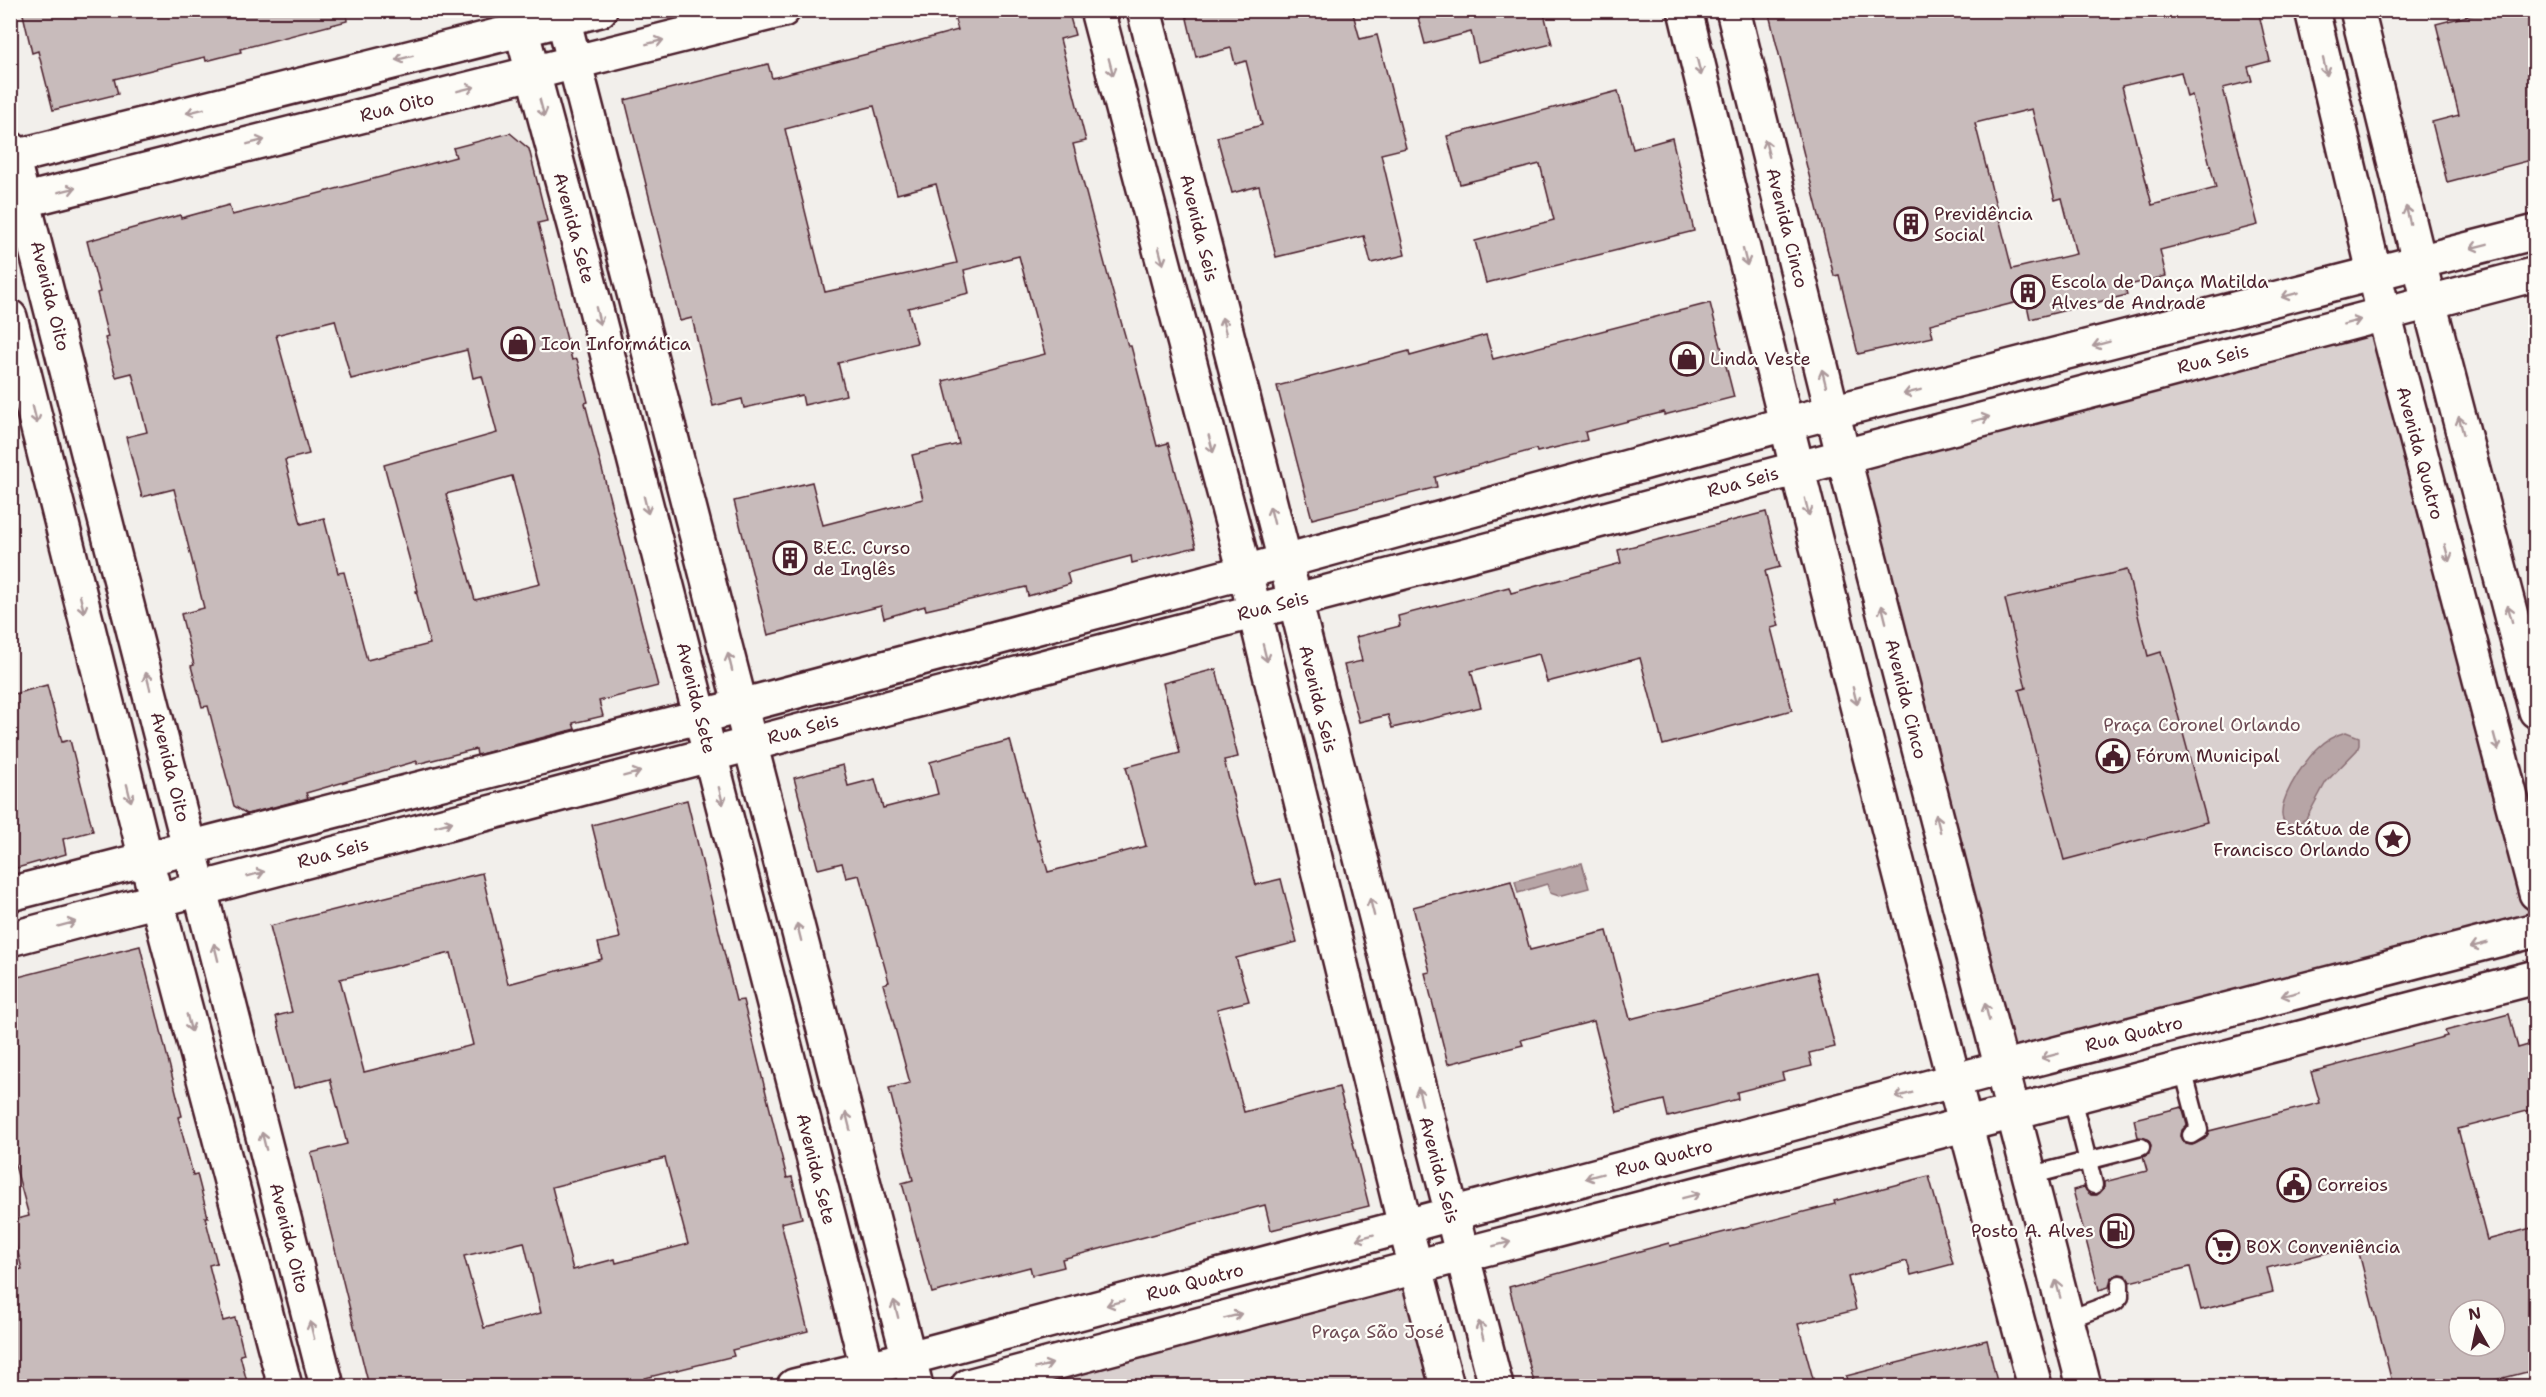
<svg xmlns="http://www.w3.org/2000/svg" width="2546" height="1397" viewBox="0 0 2546 1397" font-family="'Shantell Sans',sans-serif">
	<rect width="100%" height="100%" fill="#f2efeb"/>
	<filter id="ink" filterUnits="userSpaceOnUse"><feTurbulence type="fractalNoise" baseFrequency=".0167" numOctaves="2"/><feDisplacementMap in="SourceGraphic" scale="12" xChannelSelector="R" yChannelSelector="G"/><feConvolveMatrix kernelMatrix="1 2 1 2 8 2 1 2 1" color-interpolation-filters="sRGB"/></filter>
	<g filter="url(#ink)">
		<g fill="#d9d0cf" stroke="#92787d" stroke-width="1.5">
			<polygon points="2384,314 2535,894 2535,930 2001,1069 1843,455"/>
			<polygon points="1416,1267 1447,1386 968,1386"/>
		</g>
		<g fill="#b7a5a6" stroke="#8b6f75" stroke-width="1.5">
			<path d="M 2346,732 L 2359,737 L 2359,745 L 2357,750 L 2326,782 L 2306,819 L 2296,825 L 2287,825 C 2269,810 2305,760 2318,748 C 2326,740 2335,735 2346,732 Z"/>
			<polygon points="1582,863 1589,888 1559,896 1550,893 1547,884 1518,893 1515,881"/>
		</g>
		<g fill="#c8bbbb" stroke="#4a1f2b" stroke-width="1.5" fill-rule="evenodd">
			<polygon points="22,10 346,10 347,21 240,49 241,52 206,61 205,57 114,79 118,94 53,110 38,51 32,53"/>
			<path d="M 952,10 L 1068,10 L 1075,35 L 1060,39 L 1086,141 L 1073,144 L 1108,276 L 1128,346 L 1131,346 L 1157,446 L 1168,443 L 1196,547 L 1132,563 L 1131,556 L 1067,573 L 1070,584 L 1028,596 L 1026,587 L 926,610 L 925,606 L 884,618 L 881,606 L 768,635 L 734,501 L 812,482 L 823,525 L 923,499 L 912,455 L 959,444 L 943,381 L 1045,354 L 1019,256 L 964,270 L 969,293 L 908,308 L 917,343 L 838,363 L 846,395 L 804,405 L 802,395 L 744,408 L 742,399 L 713,406 L 692,318 L 680,321 L 625,100 L 768,64 L 772,78 L 903,45 L 958,30 ZM 874,106 L 897,194 L 936,184 L 957,263 L 825,292 L 785,129 Z"/>
			<polygon points="1185,10 1352,10 1360,39 1377,35 1406,148 1381,154 1405,255 1371,263 1364,236 1276,257 1259,186 1232,193 1217,137 1262,125 1246,61 1235,64 1231,48 1196,57"/>
			<polygon points="1416,10 1543,10 1552,44 1478,62 1471,32 1425,44"/>
			<path d="M 1768,10 L 2124,10 L 2126,18 L 2157,10 L 2258,10 L 2270,61 L 2248,67 L 2252,81 L 2223,88 L 2258,225 L 2160,250 L 2166,276 L 2125,286 L 2127,295 L 2030,319 L 2026,300 L 1930,324 L 1933,337 L 1858,354 L 1839,275 L 1834,276 ZM 2181,72 L 2187,97 L 2192,95 L 2216,188 L 2152,205 L 2122,86 ZM 2032,109 L 2055,200 L 2062,198 L 2076,254 L 2012,269 L 1975,123 Z"/>
			<polygon points="2490,10 2535,10 2535,159 2447,182 2432,122 2459,115 2436,24"/>
			<polygon points="1618,91 1633,149 1672,138 1694,231 1486,283 1475,241 1554,220 1540,164 1460,184 1447,136"/>
			<path d="M 510,133 L 529,149 L 547,221 L 538,223 L 572,360 L 577,359 L 588,402 L 585,403 L 658,686 L 599,701 L 603,716 L 573,723 L 575,729 L 477,755 L 476,749 L 417,764 L 417,761 L 306,793 L 308,798 L 247,814 L 234,806 L 208,706 L 202,707 L 191,666 L 194,665 L 181,614 L 204,608 L 174,489 L 142,497 L 126,437 L 147,432 L 132,373 L 116,377 L 105,338 L 108,337 L 97,293 L 100,292 L 87,241 L 180,215 L 181,218 L 229,205 L 232,215 L 309,196 L 456,157 L 453,148 ZM 335,320 L 351,379 L 467,350 L 473,378 L 482,376 L 497,433 L 384,465 L 418,591 L 416,591 L 430,644 L 367,660 L 344,572 L 338,573 L 324,518 L 301,524 L 285,460 L 309,454 L 276,335 ZM 512,476 L 540,584 L 475,600 L 446,494 Z"/>
			<polygon points="1710,303 1734,397 1664,415 1664,412 1585,432 1587,440 1537,452 1536,449 1435,477 1437,487 1312,519 1277,386 1409,351 1410,356 1486,335 1493,359"/>
			<polygon points="1766,512 1780,567 1765,571 1779,626 1771,628 1792,710 1663,745 1640,658 1547,682 1539,654 1471,671 1481,707 1392,728 1388,715 1359,722 1344,665 1362,661 1356,637 1400,626 1398,616 1509,587 1511,593 1621,563 1618,550"/>
			<polygon points="2127,570 2148,656 2161,652 2207,822 2064,860 2019,690 2026,688 2005,599"/>
			<polygon points="1216,669 1238,757 1224,760 1256,885 1281,879 1297,942 1236,958 1249,1001 1217,1009 1244,1112 1339,1087 1369,1206 1271,1230 1265,1205 1062,1259 1064,1267 1032,1275 1030,1267 932,1293 902,1183 913,1180 889,1088 910,1083 883,984 889,982 859,875 846,878 842,863 818,869 794,778 843,765 848,786 875,779 883,808 938,794 930,762 1010,740 1037,841 1039,840 1048,872 1146,846 1126,767 1180,753 1163,683"/>
			<polygon points="47,685 62,742 70,740 93,831 63,839 66,854 10,870 10,695"/>
			<path d="M 687,800 L 736,1001 L 743,1000 L 787,1178 L 792,1177 L 802,1218 L 781,1223 L 808,1331 L 732,1350 L 734,1356 L 645,1378 L 647,1386 L 369,1386 L 311,1153 L 347,1144 L 330,1079 L 294,1088 L 276,1016 L 292,1012 L 270,926 L 482,873 L 508,984 L 602,959 L 598,943 L 620,938 L 592,825 ZM 451,953 L 473,1045 L 364,1072 L 340,979 ZM 665,1158 L 688,1244 L 616,1263 L 615,1259 L 573,1270 L 552,1187 ZM 524,1242 L 541,1313 L 484,1328 L 464,1256 Z"/>
			<polygon points="1511,881 1530,950 1607,931 1630,1019 1816,972 1835,1047 1809,1053 1812,1066 1782,1073 1784,1080 1737,1092 1738,1099 1668,1117 1664,1100 1617,1112 1594,1021 1521,1040 1523,1045 1448,1064 1425,973 1430,972 1413,907"/>
			<polygon points="140,946 182,1116 178,1117 193,1175 197,1174 208,1217 205,1217 217,1263 209,1265 223,1321 235,1318 244,1354 240,1355 248,1386 16,1386 10,1365 10,1272 22,1269 10,1221 29,1216 10,1147 10,979"/>
			<path d="M 2509,1014 L 2518,1048 L 2535,1043 L 2535,1109 L 2458,1129 L 2487,1240 L 2535,1227 L 2535,1370 L 2472,1386 L 2393,1386 L 2357,1245 L 2267,1268 L 2273,1292 L 2201,1310 L 2190,1267 L 2130,1282 L 2126,1275 L 2119,1274 L 2111,1278 L 2109,1287 L 2099,1290 L 2073,1190 L 2084,1187 L 2091,1195 L 2097,1195 L 2104,1188 L 2104,1182 L 2147,1171 L 2143,1157 L 2149,1154 L 2151,1145 L 2148,1139 L 2138,1137 L 2134,1119 L 2182,1107 L 2187,1125 L 2182,1130 L 2181,1136 L 2186,1144 L 2192,1145 L 2205,1139 L 2209,1131 L 2320,1103 L 2311,1072 L 2447,1036 L 2445,1031 ZM 2459,1310 L 2495,1310 L 2495,1346 L 2459,1346 Z"/>
			<polygon points="1929,1176 1953,1264 1911,1275 1907,1261 1848,1277 1856,1310 1798,1324 1815,1386 1535,1386 1509,1287 1669,1243 1670,1246 1835,1204 1834,1201"/>
			<polygon points="1987,1340 1998,1386 1848,1386 1846,1376"/>
		</g>
		<g fill="none" stroke-linecap="round" stroke-linejoin="round">
			<defs>
				<g id="lane">
					<polyline points="2183,1069 2199,1130 2191,1135"/>
					<polyline points="2072,1098 2094,1185"/>
					<polyline points="2029,1176 2141,1147"/>
					<polyline points="2066,1320 2115,1302 2120,1297 2120,1284"/>
				</g>
				<g id="street">
					<polyline points="1097,10 1245,572 1405,1226 1447,1386"/>
					<polyline points="1144,10 1496,1386"/>
					<path d="M 1685,10 C 1796,471 1912,929 2035,1386"/>
					<polyline points="1733,10 1843,455 2084,1386"/>
					<polyline points="10,148 327,1386"/>
					<polyline points="10,158 600,10"/>
					<polyline points="10,204 783,10"/>
					<polyline points="10,317 146,859 285,1386"/>
					<polyline points="10,894 741,706 1245,572 1785,424 2536,232"/>
					<polyline points="10,939 2536,274"/>
					<polyline points="794,1386 909,1358 2001,1068 2536,930"/>
					<polyline points="968,1386 1461,1255 2536,977"/>
				</g>
				<g id="secondary">
					<polyline points="516,10 582,255 872,1386"/>
					<polyline points="561,10 916,1386"/>
					<polyline points="2312,10 2384,314 2536,893"/>
					<polyline points="2357,10 2429,302 2536,711"/>
				</g>
			</defs>
			<use href="#lane" stroke="#4a1f2b" stroke-width="21"/>
			<use href="#street" stroke="#4a1f2b" stroke-width="38"/>
			<use href="#secondary" stroke="#4a1f2b" stroke-width="38"/>
			<use href="#lane" stroke="#fdfcf7" stroke-width="16"/>
			<use href="#street" stroke="#fdfcf7" stroke-width="33"/>
			<use href="#secondary" stroke="#fdfcf7" stroke-width="33"/>
		</g>
		<defs><path id="oneway-shaft" d="M-6 0H5M1.5-3L5.5 0L1.5 3" fill="none" stroke-width="1.6" stroke-linecap="round" stroke-linejoin="round" transform="scale(1.5)"/></defs>
		<g stroke="#ac999b">
			<use href="#oneway-shaft" transform="translate(655 42) rotate(-14)"/>
			<use href="#oneway-shaft" transform="translate(404 58) rotate(166)"/>
			<use href="#oneway-shaft" transform="translate(1111 67) rotate(75)"/>
			<use href="#oneway-shaft" transform="translate(1699 67) rotate(76)"/>
			<use href="#oneway-shaft" transform="translate(2325 67) rotate(77)"/>
			<use href="#oneway-shaft" transform="translate(466 89) rotate(-14)"/>
			<use href="#oneway-shaft" transform="translate(542 108) rotate(75)"/>
			<use href="#oneway-shaft" transform="translate(195 111) rotate(166)"/>
			<use href="#oneway-shaft" transform="translate(256 142) rotate(-14)"/>
			<use href="#oneway-shaft" transform="translate(1767 148) rotate(-104)"/>
			<use href="#oneway-shaft" transform="translate(67 190) rotate(-14)"/>
			<use href="#oneway-shaft" transform="translate(2408 215) rotate(-104)"/>
			<use href="#oneway-shaft" transform="translate(2479 246) rotate(166)"/>
			<use href="#oneway-shaft" transform="translate(1161 256) rotate(75)"/>
			<use href="#oneway-shaft" transform="translate(1745 257) rotate(76)"/>
			<use href="#oneway-shaft" transform="translate(2290 295) rotate(165)"/>
			<use href="#oneway-shaft" transform="translate(598 316) rotate(76)"/>
			<use href="#oneway-shaft" transform="translate(2352 322) rotate(-15)"/>
			<use href="#oneway-shaft" transform="translate(1224 326) rotate(-104)"/>
			<use href="#oneway-shaft" transform="translate(2101 344) rotate(165)"/>
			<use href="#oneway-shaft" transform="translate(1824 378) rotate(-104)"/>
			<use href="#oneway-shaft" transform="translate(1912 392) rotate(166)"/>
			<use href="#oneway-shaft" transform="translate(35 415) rotate(76)"/>
			<use href="#oneway-shaft" transform="translate(1981 419) rotate(-15)"/>
			<use href="#oneway-shaft" transform="translate(2461 425) rotate(-105)"/>
			<use href="#oneway-shaft" transform="translate(1211 444) rotate(75)"/>
			<use href="#oneway-shaft" transform="translate(646 505) rotate(76)"/>
			<use href="#oneway-shaft" transform="translate(1807 507) rotate(76)"/>
			<use href="#oneway-shaft" transform="translate(1272 515) rotate(-104)"/>
			<use href="#oneway-shaft" transform="translate(2447 553) rotate(75)"/>
			<use href="#oneway-shaft" transform="translate(82 604) rotate(76)"/>
			<use href="#oneway-shaft" transform="translate(1884 614) rotate(-104)"/>
			<use href="#oneway-shaft" transform="translate(2510 614) rotate(-105)"/>
			<use href="#oneway-shaft" transform="translate(1265 653) rotate(76)"/>
			<use href="#oneway-shaft" transform="translate(730 662) rotate(-104)"/>
			<use href="#oneway-shaft" transform="translate(148 681) rotate(-104)"/>
			<use href="#oneway-shaft" transform="translate(1855 696) rotate(76)"/>
			<use href="#oneway-shaft" transform="translate(2496 742) rotate(75)"/>
			<use href="#oneway-shaft" transform="translate(632 774) rotate(-15)"/>
			<use href="#oneway-shaft" transform="translate(129 793) rotate(76)"/>
			<use href="#oneway-shaft" transform="translate(721 796) rotate(76)"/>
			<use href="#oneway-shaft" transform="translate(1938 823) rotate(-104)"/>
			<use href="#oneway-shaft" transform="translate(444 824) rotate(-15)"/>
			<use href="#oneway-shaft" transform="translate(256 874) rotate(-15)"/>
			<use href="#oneway-shaft" transform="translate(1372 907) rotate(-104)"/>
			<use href="#oneway-shaft" transform="translate(67 924) rotate(-15)"/>
			<use href="#oneway-shaft" transform="translate(799 932) rotate(-104)"/>
			<use href="#oneway-shaft" transform="translate(2479 945) rotate(165)"/>
			<use href="#oneway-shaft" transform="translate(216 952) rotate(-104)"/>
			<use href="#oneway-shaft" transform="translate(2290 994) rotate(166)"/>
			<use href="#oneway-shaft" transform="translate(1987 1012) rotate(-104)"/>
			<use href="#oneway-shaft" transform="translate(189 1023) rotate(75)"/>
			<use href="#oneway-shaft" transform="translate(2050 1056) rotate(165)"/>
			<use href="#oneway-shaft" transform="translate(1904 1095) rotate(165)"/>
			<use href="#oneway-shaft" transform="translate(1420 1096) rotate(-104)"/>
			<use href="#oneway-shaft" transform="translate(848 1121) rotate(-104)"/>
			<use href="#oneway-shaft" transform="translate(264 1141) rotate(-104)"/>
			<use href="#oneway-shaft" transform="translate(1594 1176) rotate(165)"/>
			<use href="#oneway-shaft" transform="translate(1691 1196) rotate(-14)"/>
			<use href="#oneway-shaft" transform="translate(1365 1237) rotate(165)"/>
			<use href="#oneway-shaft" transform="translate(1502 1244) rotate(-14)"/>
			<use href="#oneway-shaft" transform="translate(2058 1289) rotate(-105)"/>
			<use href="#oneway-shaft" transform="translate(1115 1303) rotate(165)"/>
			<use href="#oneway-shaft" transform="translate(896 1309) rotate(-104)"/>
			<use href="#oneway-shaft" transform="translate(1233 1316) rotate(-15)"/>
			<use href="#oneway-shaft" transform="translate(312 1330) rotate(-104)"/>
			<use href="#oneway-shaft" transform="translate(1481 1330) rotate(-105)"/>
			<use href="#oneway-shaft" transform="translate(1044 1366) rotate(-15)"/>
		</g>
	</g>
	<defs>
		<symbol id="building-ring" viewBox="-11 -11 22 22"><circle r="9.5" fill="#fdfcf7" stroke="#4a1f2b" stroke-width="1.5"/><path d="M-4-6H4V6H1V3H-1V6H-4ZM-2.5-4.3h1.7v1.8h-1.7ZM.8-4.3h1.7v1.8H.8ZM-2.5-1h1.7V.8h-1.7ZM.8-1h1.7V.8H.8Z" fill="#4a1f2b"/></symbol>
		<symbol id="shop-ring" viewBox="-11 -11 22 22"><circle r="9.5" fill="#fdfcf7" stroke="#4a1f2b" stroke-width="1.5"/><path d="M-5-2.5h2.3a2.7 3.5 0 0 1 5.4 0H5L5.5 6h-11ZM-1.5-2.5h3a1.5 2.3 0 0 0-3 0Z" fill="#4a1f2b"/></symbol>
		<symbol id="civic-ring" viewBox="-11 -11 22 22"><circle r="9.5" fill="#fdfcf7" stroke="#4a1f2b" stroke-width="1.5"/><path d="M-.6-6.5H3V-4.5H.6V-3L4-1V1h2V6H-6V1h2V-1L-.6-3ZM-1.2 2.5V6h2.4V2.5Z" fill="#4a1f2b"/></symbol>
		<symbol id="sight-ring" viewBox="-11 -11 22 22"><circle r="9.5" fill="#fdfcf7" stroke="#4a1f2b" stroke-width="1.5"/><path d="M0-6L1.8-2.2L6-1.7L2.9 1.2L3.7 5.4L0 3.3L-3.7 5.4L-2.9 1.2L-6-1.7L-1.8-2.2Z" fill="#4a1f2b"/></symbol>
		<symbol id="fuel-ring" viewBox="-11 -11 22 22"><circle r="9.5" fill="#fdfcf7" stroke="#4a1f2b" stroke-width="1.5"/><path d="M-5.5-6h7V0h2V4h1.3V-2.5L3-4.5l.8-.8L6-3V5H2.5V1h-1V6h-7ZM-4.2-4.7v3.2H.2V-4.7Z" fill="#4a1f2b"/></symbol>
		<symbol id="supermarket-ring" viewBox="-11 -11 22 22"><circle r="9.5" fill="#fdfcf7" stroke="#4a1f2b" stroke-width="1.5"/><path d="M-6-5.5h2.5l.6 2H6L4.5 2H-2.5L-4.4-4H-6ZM-1.5 3.2a1.3 1.3 0 1 0 .1 0ZM3 3.2a1.3 1.3 0 1 0 .1 0Z" fill="#4a1f2b"/></symbol>
	</defs>
	<g fill-rule="evenodd">
		<use href="#building-ring" x="1892" y="205" width="38" height="38"/>
		<use href="#building-ring" x="2009" y="273" width="38" height="38"/>
		<use href="#shop-ring" x="499" y="325" width="38" height="38"/>
		<use href="#shop-ring" x="1668" y="340" width="38" height="38"/>
		<use href="#building-ring" x="771" y="539" width="38" height="38"/>
		<use href="#civic-ring" x="2094" y="737" width="38" height="38"/>
		<use href="#sight-ring" x="2374" y="820" width="38" height="38"/>
		<use href="#civic-ring" x="2275" y="1166" width="38" height="38"/>
		<use href="#fuel-ring" x="2098" y="1212" width="38" height="38"/>
		<use href="#supermarket-ring" x="2204" y="1228" width="38" height="38"/>
	</g>
	<g text-anchor="middle" stroke-width="4.5" stroke-linejoin="round" paint-order="stroke">
		<g font-size="18" fill="#4a1f2b" stroke="#fdfcf7">
			<text transform="translate(397 107) rotate(-14)" y="6">Rua Oito</text>
			<text transform="translate(574 228) rotate(75)" y="6">Avenida Sete</text>
			<text transform="translate(1199 228) rotate(76)" y="6">Avenida Seis</text>
			<text transform="translate(1787 228) rotate(76)" y="6">Avenida Cinco</text>
			<text transform="translate(50 296) rotate(76)" y="6">Avenida Oito</text>
			<text transform="translate(2213 359) rotate(-14)" y="6">Rua Seis</text>
			<text transform="translate(2420 453) rotate(75)" y="6">Avenida Quatro</text>
			<text transform="translate(1743 482) rotate(-15)" y="6">Rua Seis</text>
			<text transform="translate(1273 606) rotate(-14)" y="6">Rua Seis</text>
			<text transform="translate(696 698) rotate(76)" y="6">Avenida Sete</text>
			<text transform="translate(1318 699) rotate(76)" y="6">Avenida Seis</text>
			<text transform="translate(1906 699) rotate(76)" y="6">Avenida Cinco</text>
			<text transform="translate(803 729) rotate(-15)" y="6">Rua Seis</text>
			<text transform="translate(170 767) rotate(76)" y="6">Avenida Oito</text>
			<text transform="translate(333 853) rotate(-15)" y="6">Rua Seis</text>
			<text transform="translate(2134 1034) rotate(-14)" y="6">Rua Quatro</text>
			<text transform="translate(1664 1158) rotate(-15)" y="6">Rua Quatro</text>
			<text transform="translate(816 1169) rotate(76)" y="6">Avenida Sete</text>
			<text transform="translate(1439 1170) rotate(75)" y="6">Avenida Seis</text>
			<text transform="translate(289 1238) rotate(76)" y="6">Avenida Oito</text>
			<text transform="translate(1195 1282) rotate(-15)" y="6">Rua Quatro</text>
		</g>
		<g font-size="18" fill="#4a1f2b" stroke="#fdfcf7" text-anchor="start">
			<text x="1934" y="220">Previdência<tspan x="1934" dy="21">Social</tspan></text>
			<text x="2051" y="288">Escola de Dança Matilda<tspan x="2051" dy="21">Alves de Andrade</tspan></text>
			<text x="541" y="350">Icon Informática</text>
			<text x="1710" y="365">Linda Veste</text>
			<text x="813" y="554">B.E.C. Curso<tspan x="813" dy="21">de Inglês</tspan></text>
			<text x="2136" y="762">Fórum Municipal</text>
			<text x="2370" y="835" text-anchor="end">Estátua de<tspan x="2370" dy="21">Francisco Orlando</tspan></text>
			<text x="2317" y="1191">Correios</text>
			<text x="2094" y="1237" text-anchor="end">Posto A. Alves</text>
			<text x="2246" y="1253">BOX Conveniência</text>
		</g>
		<g font-size="18" fill="#6e4b54" stroke="#fdfcf7">
			<text x="2202" y="731">Praça Coronel Orlando</text>
			<text x="1378" y="1338">Praça São José</text>
		</g>
	</g>
	<rect width="2546" height="1397" fill="none" stroke="#fdfcf7" stroke-width="36"/>
	<rect x="18" y="18" width="2510" height="1361" fill="none" stroke="#4a1f2b" stroke-width="2" filter="url(#ink)"/>
	<g transform="translate(2477 1328) rotate(351)"><circle r="28" fill="#fdfcf7" stroke="#b5a4a5" stroke-width="1.5"/>
	<path d="M0-4.5L10 22L0 15L-10 22Z" fill="#4a1f2b"/>
	<text y="-9" font-size="16" font-weight="bold" text-anchor="middle" fill="#4a1f2b">N</text>
	</g>
</svg>
